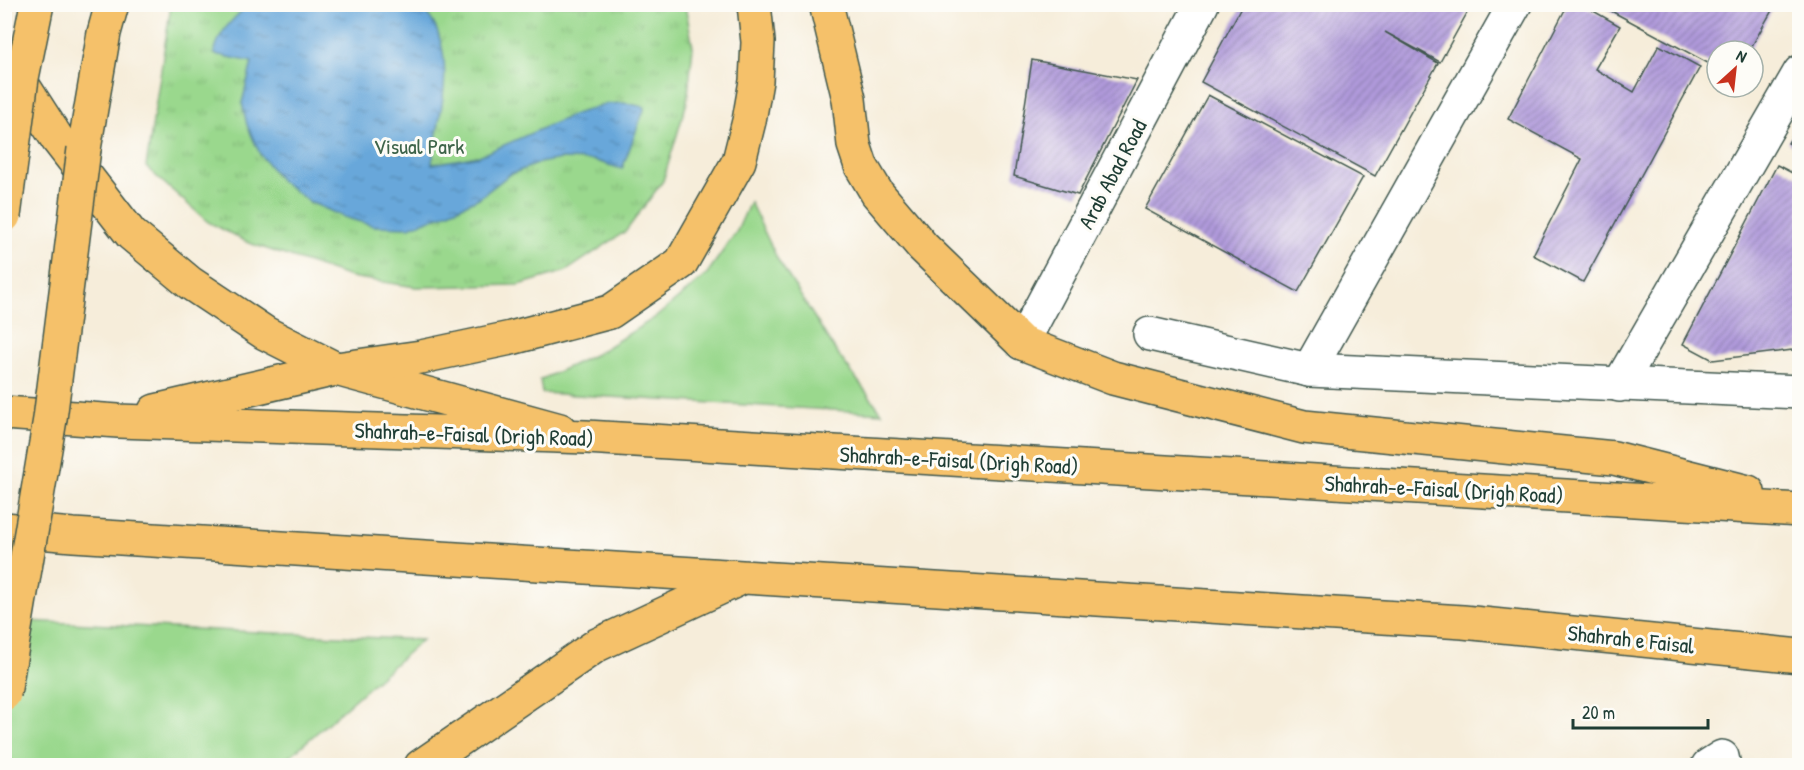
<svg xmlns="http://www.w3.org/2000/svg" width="1804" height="770" viewBox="0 0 1804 770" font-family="'Patrick Hand',sans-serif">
	<defs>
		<pattern id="park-tufts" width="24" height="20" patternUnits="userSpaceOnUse" patternTransform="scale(1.5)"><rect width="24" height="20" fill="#9ad88d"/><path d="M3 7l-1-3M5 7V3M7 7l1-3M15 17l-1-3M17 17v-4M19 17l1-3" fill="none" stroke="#84ba7a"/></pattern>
		<pattern id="water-ripples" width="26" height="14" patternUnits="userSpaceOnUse" patternTransform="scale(1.5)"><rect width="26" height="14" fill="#68a7da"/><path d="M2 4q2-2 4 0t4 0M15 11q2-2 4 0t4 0" fill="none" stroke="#5589b2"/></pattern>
		<pattern id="building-hatch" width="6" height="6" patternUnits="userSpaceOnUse" patternTransform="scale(1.5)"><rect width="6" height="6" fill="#b09adb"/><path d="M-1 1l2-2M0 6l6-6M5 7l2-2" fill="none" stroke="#8f7fb2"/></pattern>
	</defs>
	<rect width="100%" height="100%" fill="#fdfcf7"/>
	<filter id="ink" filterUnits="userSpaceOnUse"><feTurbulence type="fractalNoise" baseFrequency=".0167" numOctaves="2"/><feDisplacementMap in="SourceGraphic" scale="12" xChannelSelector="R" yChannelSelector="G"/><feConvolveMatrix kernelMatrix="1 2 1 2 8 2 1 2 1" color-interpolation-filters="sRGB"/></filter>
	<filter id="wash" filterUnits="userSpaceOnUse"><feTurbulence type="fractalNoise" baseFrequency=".008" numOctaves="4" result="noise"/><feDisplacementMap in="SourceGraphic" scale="24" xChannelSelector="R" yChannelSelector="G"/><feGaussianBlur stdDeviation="1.35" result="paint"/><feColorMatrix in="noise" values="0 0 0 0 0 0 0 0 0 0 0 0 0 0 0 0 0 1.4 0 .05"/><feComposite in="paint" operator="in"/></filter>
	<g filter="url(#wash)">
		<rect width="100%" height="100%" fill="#f6edda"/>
		<g fill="#9ad88d" stroke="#5c8a60" stroke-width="1.5">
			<polygon points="750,202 778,260 837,353 882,413 542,393 540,380 596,354 656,317 706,275 737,231"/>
			<polygon points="5,620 422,640 280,765 16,766 5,753"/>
		</g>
		<polygon fill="url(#park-tufts)" stroke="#5c8a60" stroke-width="1.5" points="171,5 685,5 693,47 687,102 663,181 626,231 566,271 519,285 416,287 350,277 249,243 208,222 146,167"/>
		<path fill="url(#water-ripples)" stroke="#447287" stroke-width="1.5" d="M 248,5 L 422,5 C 427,14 435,23 438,33 C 454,76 437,121 432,164 L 479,156 L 575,114 L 605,104 L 624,103 L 645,107 L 622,169 L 593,160 L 561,159 L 539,163 L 509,175 L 479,198 L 445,214 L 409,227 L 374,226 L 344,217 L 310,202 L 281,181 L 260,154 L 247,125 L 242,103 L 252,62 L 214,54 C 218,32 233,19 248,5 Z"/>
		<g id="blocks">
			<g fill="url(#building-hatch)">
				<polygon points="1243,4 1472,4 1440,62 1385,32 1438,63 1375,176 1201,82"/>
				<polygon points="1568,4 1581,4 1620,26 1595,69 1634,92 1659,45 1700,67 1583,282 1533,255 1582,159 1508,119"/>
				<polygon points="1600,5 1775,5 1749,51 1717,51 1717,68"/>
				<polygon points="1032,60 1137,80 1078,195 1014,176"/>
				<polygon points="1208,95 1363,177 1298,292 1145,209"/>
				<polygon points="1800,123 1800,149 1788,143"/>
				<polygon points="1777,165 1800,177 1800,349 1713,360 1683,344"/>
			</g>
		</g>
	</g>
	<g filter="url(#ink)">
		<use href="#blocks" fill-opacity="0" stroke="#3f574d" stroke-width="1.5"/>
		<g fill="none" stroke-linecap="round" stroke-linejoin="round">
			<defs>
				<g id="minor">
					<polyline points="1150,334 1309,370 1800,392"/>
					<polyline points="1022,343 1202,4"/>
					<polyline points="1309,370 1515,4"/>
					<polyline points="1619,385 1800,72"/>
					<polyline points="1708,766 1722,757 1724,766"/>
				</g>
				<polyline id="major" points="4,56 58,140 131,234 190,283 265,333 336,369 560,430"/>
				<g id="highway">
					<polyline points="826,4 849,99 854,145 861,166 877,193 923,247 1022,343 1113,378 1304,427 1614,458 1748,492"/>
					<polyline points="84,149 104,33 112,4"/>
					<polyline points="155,411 336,369 421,357 511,338 610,312 681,263 739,161 749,121 756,81 758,42 754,4"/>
					<polyline points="4,413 118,421 586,437 1800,510"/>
					<polyline points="4,529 73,535 1463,622 1800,656"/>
					<polyline points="421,766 597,645 737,580"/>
				</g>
			</defs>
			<use href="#minor" stroke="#3f574d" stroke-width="36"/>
			<use href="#major" stroke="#3f574d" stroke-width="36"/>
			<use href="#highway" stroke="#3f574d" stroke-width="36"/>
			<use href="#minor" stroke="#fff" stroke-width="33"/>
			<use href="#major" stroke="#f5c16b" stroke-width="33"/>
			<use href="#highway" stroke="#f5c16b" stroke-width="33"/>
			<defs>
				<g id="highway-bridge">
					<polyline points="4,216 22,78 37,4"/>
					<polyline points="4,694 50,419 84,149"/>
				</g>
			</defs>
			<use href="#highway-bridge" stroke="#3f574d" stroke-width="36" stroke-linecap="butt"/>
			<use href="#highway-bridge" stroke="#f5c16b" stroke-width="33"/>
		</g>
	</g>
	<g text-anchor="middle" stroke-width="6" stroke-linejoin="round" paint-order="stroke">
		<g font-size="22" fill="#3e644a" stroke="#fdfcf7">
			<text x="419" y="154">Visual Park</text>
		</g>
		<g font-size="22" fill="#1f3d34" stroke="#fdfcf7">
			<text transform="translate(1112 174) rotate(-62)" y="8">Arab Abad Road</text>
			<text transform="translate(474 434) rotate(2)" y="8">Shahrah-e-Faisal (Drigh Road)</text>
			<text transform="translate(959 460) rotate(3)" y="8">Shahrah-e-Faisal (Drigh Road)</text>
			<text transform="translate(1444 489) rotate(3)" y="8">Shahrah-e-Faisal (Drigh Road)</text>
			<text transform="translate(1631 639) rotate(6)" y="8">Shahrah e Faisal</text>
		</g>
	</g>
	<rect width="1804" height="770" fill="none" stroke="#fdfcf7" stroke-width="24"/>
	<g transform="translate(1735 69) rotate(27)"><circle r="28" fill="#fdfcf7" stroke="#a4b0a9" stroke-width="1.5"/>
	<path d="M0-4.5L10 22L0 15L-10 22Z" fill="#c8321e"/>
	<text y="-9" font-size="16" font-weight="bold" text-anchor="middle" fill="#1f3d34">N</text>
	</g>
	<path d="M1573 719v9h135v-9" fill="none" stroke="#1f3d34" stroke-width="3"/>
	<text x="1582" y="719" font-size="18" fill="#1f3d34" stroke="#fdfcf7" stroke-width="4.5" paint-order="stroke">20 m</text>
</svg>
